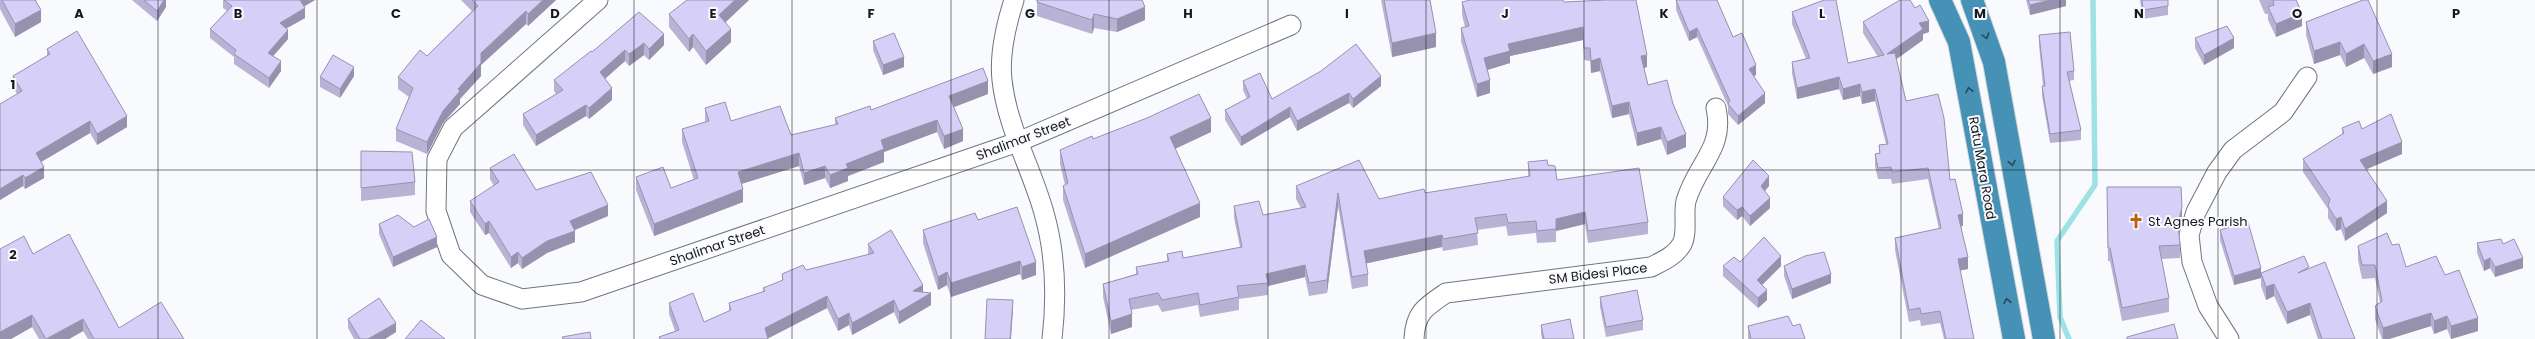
<svg xmlns="http://www.w3.org/2000/svg" width="2535" height="339" viewBox="0 0 2535 339" font-family="Poppins,sans-serif">
	<rect width="100%" height="100%" fill="#f9fafd"/>
	<g fill="none" stroke-linecap="round" stroke-linejoin="round">
		<polyline stroke="#9ee2e6" stroke-width="5.5" points="2069,339 2060,317 2057,241 2095,185 2093,0"/>
		<defs>
			<g id="minor">
				<polyline points="598,0 453,128 437,159 436,211 451,255 482,285 522,299 581,292 1018,142 1291,25"/>
				<path d="M 1014,0 C 1006,25 999,53 1002,80 C 1007,127 1032,169 1044,213 C 1056,255 1057,296 1052,339"/>
				<path d="M 1414,339 C 1415,313 1425,307 1446,293 L 1651,267 C 1663,261 1675,256 1682,244 C 1688,232 1683,214 1686,201 C 1697,163 1725,149 1716,108"/>
				<polyline points="2229,339 2208,306 2192,262 2189,235 2196,212 2217,172 2233,150 2283,112 2307,77"/>
			</g>
			<g id="highway">
				<polyline points="1940,0 1959,42 2014,339"/>
				<polyline points="1972,0 1994,62 2044,339"/>
			</g>
		</defs>
		<use href="#minor" stroke="#6e7581" stroke-width="21"/>
		<use href="#highway" stroke="#d5d5d6" stroke-width="24"/>
		<use href="#minor" stroke="#fff" stroke-width="19"/>
		<use href="#highway" stroke="#4592b6" stroke-width="22"/>
	</g>
	<g fill="#b8b3d5">
		<polygon points="0,0 37,0 36,1 41,22 15,37 0,9"/>
		<polygon points="132,0 166,0 166,7 157,21"/>
		<polygon points="223,0 315,0 304,6 305,18 287,28 288,39 273,56 281,71 269,88 234,64 234,57 210,38 210,29 227,11 223,8"/>
		<polygon points="461,0 556,0 528,26 526,24 481,65 481,76 460,99 460,104 443,123 427,154 396,141 396,129 409,97 398,89 398,77 427,56 472,11"/>
		<polygon points="687,0 749,0 726,22 731,42 706,65 693,47 689,52 669,27 669,14"/>
		<polygon points="1381,0 1430,0 1436,47 1392,57"/>
		<polygon points="1676,0 1733,37 1756,75 1754,76 1765,103 1738,125 1728,114 1728,106 1697,37 1689,41 1676,10"/>
		<polygon points="2026,0 2066,0 2066,6 2030,15"/>
		<polygon points="2140,0 2168,0 2168,15 2143,19"/>
		<polygon points="2259,0 2296,0 2302,26 2276,37 2268,20 2268,14 2265,14"/>
		<polygon points="2363,0 2392,67 2373,74 2364,58 2346,67 2340,55 2314,64 2306,35 2306,22"/>
		<polygon points="1037,2 1145,20 1117,32 1094,28 1092,34 1037,16"/>
		<polygon points="1462,2 1564,2 1647,67 1644,68 1648,85 1673,104 1686,147 1667,155 1661,139 1637,146 1629,114 1612,118 1600,71 1591,73 1590,61 1584,60 1583,40 1510,56 1510,63 1487,70 1490,93 1477,97 1461,41 1461,28 1465,27 1462,15"/>
		<polygon points="639,12 664,45 649,60 644,55 629,66 625,61 605,79 612,100 589,119 586,116 536,146 523,125 523,114 556,94 554,91 554,80 592,52"/>
		<polygon points="1792,12 1848,63 1878,57 1863,33 1863,22 1929,32 1923,34 1923,40 1896,59 1906,101 1950,180 1963,226 1961,226 1968,269 1960,270 1974,339 1944,339 1940,323 1921,326 1920,320 1909,322 1895,250 1895,238 1939,229 1928,179 1892,184 1891,179 1878,179 1875,166 1875,154 1879,153 1879,145 1886,144 1875,101 1862,104 1860,96 1843,100 1839,89 1797,99 1792,73 1792,62 1806,59 1792,24"/>
		<polygon points="2039,35 2074,71 2074,80 2069,81 2081,130 2081,140 2050,143 2042,96 2042,86 2043,86 2039,45"/>
		<polygon points="2195,38 2234,48 2204,65 2195,48"/>
		<polygon points="873,41 904,67 883,75 873,50"/>
		<polygon points="47,49 127,127 97,145 90,133 41,162 44,178 25,189 23,186 0,200 0,104 17,94 13,87 13,76 47,56"/>
		<polygon points="354,76 340,98 320,87 320,77"/>
		<polygon points="1243,81 1272,99 1381,86 1353,108 1349,103 1297,131 1290,117 1241,146 1225,120 1225,110 1247,99 1243,90"/>
		<polygon points="988,94 954,107 963,141 944,149 937,132 884,152 884,162 848,176 848,181 830,188 825,178 804,185 799,166 741,184 743,202 654,236 636,190 636,177 671,188 694,180 682,142 682,129 705,122 705,108 731,121 791,135 835,125 835,118 871,110"/>
		<polygon points="2342,128 2362,129 2402,154 2367,169 2387,213 2345,241 2341,229 2336,231 2328,218 2328,209 2303,172 2303,159 2342,134"/>
		<polygon points="1211,132 1175,149 1200,217 1085,268 1063,200 1063,186 1065,185 1060,164 1060,150 1093,139"/>
		<polygon points="361,151 415,182 415,195 361,201"/>
		<polygon points="1528,162 1548,165 1557,180 1648,222 1648,234 1588,243 1585,224 1556,231 1556,242 1537,243 1536,233 1508,236 1506,226 1477,230 1478,245 1443,251 1442,247 1366,263 1368,274 1368,286 1352,289 1338,206 1327,293 1309,296 1305,277 1268,286 1268,295 1239,299 1239,310 1200,317 1198,305 1162,312 1158,305 1131,310 1132,327 1111,334 1103,297 1103,284 1136,274 1136,267 1167,261 1167,254 1183,258 1240,247 1234,218 1234,206 1263,215 1301,208 1296,199 1296,186 1379,199 1425,193 1528,177"/>
		<polygon points="490,168 536,190 608,216 574,230 575,242 547,253 522,269 518,263 511,268 489,233 485,235 470,212 470,201 494,186 490,179"/>
		<polygon points="1769,186 1765,191 1770,208 1750,226 1742,216 1737,220 1723,206 1723,197"/>
		<polygon points="2107,187 2182,221 2179,232 2180,245 2180,258 2161,259 2169,298 2169,312 2122,321 2110,261 2108,261"/>
		<polygon points="978,220 1036,275 1022,280 1020,274 951,297 947,285 938,290 923,243 923,230"/>
		<polygon points="379,224 437,247 393,267 379,234"/>
		<polygon points="2220,230 2261,273 2309,269 2355,339 2318,339 2310,315 2287,324 2274,296 2266,300 2261,286 2261,278 2234,285 2220,240"/>
		<polygon points="2477,243 2503,244 2523,268 2495,277 2490,268 2484,271 2477,253"/>
		<polygon points="868,244 923,292 931,305 899,324 894,312 852,335 849,325 838,331 827,308 768,338 768,339 659,339 659,337 675,331 669,314 669,303 704,322 729,311 729,303 763,292 763,288 782,281 782,274 806,270 868,255"/>
		<polygon points="2392,245 2406,267 2445,275 2478,331 2451,339 2447,329 2434,334 2431,326 2389,339 2382,339 2375,319 2375,306 2380,302 2375,278 2362,279 2358,260 2358,246"/>
		<polygon points="33,254 119,328 184,339 88,339 83,331 69,339 39,339 32,327 11,339"/>
		<polygon points="1740,262 1781,266 1762,285 1767,300 1758,308 1723,276 1723,266"/>
		<polygon points="1784,266 1831,283 1792,299 1784,276"/>
		<polygon points="1600,297 1643,320 1643,330 1606,337 1600,307"/>
		<polygon points="348,319 396,332 385,339 354,339 348,328"/>
		<polygon points="1541,325 1574,339 1542,339 1541,334"/>
		<polygon points="1748,326 1805,339 1748,339"/>
	</g>
	<g fill="#9692ae">
		<polygon points="164,0 166,0 166,7 157,21 157,11"/>
		<polygon points="300,0 315,0 300,9"/>
		<polygon points="543,0 556,0 528,26 528,14"/>
		<polygon points="735,0 749,0 719,28 719,15"/>
		<polygon points="2050,0 2066,0 2066,6 2030,15 2030,5"/>
		<polygon points="1145,7 1145,20 1117,32 1117,19"/>
		<polygon points="305,8 305,18 280,32 280,23"/>
		<polygon points="41,10 41,22 15,37 15,24"/>
		<polygon points="526,11 526,24 481,65 481,76 460,99 460,104 443,123 427,154 427,142 443,111 481,53"/>
		<polygon points="2302,13 2302,26 2276,37 2276,24"/>
		<polygon points="1094,14 1094,28 1092,34 1092,20"/>
		<polygon points="1929,21 1929,32 1923,34 1923,40 1887,66 1887,54 1919,23"/>
		<polygon points="1583,27 1583,40 1510,56 1510,63 1484,71 1484,58 1508,44"/>
		<polygon points="1697,28 1697,37 1689,41 1689,32"/>
		<polygon points="731,29 731,42 706,65 706,51"/>
		<polygon points="288,30 288,39 268,62 268,53"/>
		<polygon points="1436,33 1436,47 1392,57 1392,43"/>
		<polygon points="664,34 664,45 649,60 649,49"/>
		<polygon points="693,34 693,47 689,52 689,39"/>
		<polygon points="2234,38 2234,48 2204,65 2204,55"/>
		<polygon points="2340,42 2340,55 2314,64 2314,51"/>
		<polygon points="644,43 644,55 629,66 629,54"/>
		<polygon points="2364,44 2364,58 2346,67 2346,54"/>
		<polygon points="625,50 625,61 600,83 600,72"/>
		<polygon points="2392,54 2392,67 2373,74 2373,61"/>
		<polygon points="1647,55 1647,67 1641,69 1641,56"/>
		<polygon points="904,57 904,67 883,75 883,65"/>
		<polygon points="1600,58 1600,71 1591,73 1591,61"/>
		<polygon points="281,61 281,71 269,88 269,78"/>
		<polygon points="1756,65 1756,75 1749,79 1749,69"/>
		<polygon points="354,67 354,76 340,98 340,89"/>
		<polygon points="1381,76 1381,86 1353,108 1353,99"/>
		<polygon points="1839,77 1839,89 1797,99 1797,88"/>
		<polygon points="1490,80 1490,93 1477,97 1477,84"/>
		<polygon points="988,81 988,94 949,109 949,96"/>
		<polygon points="1860,84 1860,96 1843,100 1843,89"/>
		<polygon points="612,88 612,100 589,119 589,108"/>
		<polygon points="1875,89 1875,101 1862,104 1862,92"/>
		<polygon points="1349,93 1349,103 1297,131 1297,121"/>
		<polygon points="1765,93 1765,103 1738,125 1738,116"/>
		<polygon points="1629,102 1629,114 1612,118 1612,106"/>
		<polygon points="586,105 586,116 536,146 536,135"/>
		<polygon points="1290,107 1290,117 1241,146 1241,137"/>
		<polygon points="127,116 127,127 97,145 97,134"/>
		<polygon points="1211,118 1211,132 1170,151 1170,137"/>
		<polygon points="937,120 937,132 884,152 884,162 848,176 848,181 830,188 830,175 881,140"/>
		<polygon points="90,121 90,133 36,165 36,153"/>
		<polygon points="1661,127 1661,139 1637,146 1637,133"/>
		<polygon points="963,129 963,141 944,149 944,136"/>
		<polygon points="1686,134 1686,147 1667,155 1667,142"/>
		<polygon points="2402,142 2402,154 2360,172 2360,160"/>
		<polygon points="799,153 799,166 738,185 738,172"/>
		<polygon points="825,166 825,178 804,185 804,173"/>
		<polygon points="44,167 44,178 25,189 25,178"/>
		<polygon points="23,175 23,186 0,200 0,189"/>
		<polygon points="1769,176 1769,186 1761,195 1761,186"/>
		<polygon points="743,189 743,202 654,236 654,224"/>
		<polygon points="1338,193 1338,206 1327,293 1327,280"/>
		<polygon points="1770,198 1770,208 1750,226 1750,216"/>
		<polygon points="2387,201 2387,213 2345,241 2345,229"/>
		<polygon points="1200,203 1200,217 1085,268 1085,254"/>
		<polygon points="608,205 608,216 570,232 570,221"/>
		<polygon points="1742,207 1742,216 1737,220 1737,210"/>
		<polygon points="2182,207 2182,221 2178,236 2178,223"/>
		<polygon points="1585,212 1585,224 1556,231 1556,219"/>
		<polygon points="1963,214 1963,226 1958,227 1958,215"/>
		<polygon points="2341,217 2341,229 2336,231 2336,219"/>
		<polygon points="489,221 489,233 485,235 485,224"/>
		<polygon points="575,231 575,242 547,253 522,269 522,258 547,241"/>
		<polygon points="1442,235 1442,247 1364,264 1364,251"/>
		<polygon points="437,237 437,247 393,267 393,257"/>
		<polygon points="518,252 518,263 511,268 511,257"/>
		<polygon points="1781,256 1781,266 1757,290 1757,280"/>
		<polygon points="1968,257 1968,269 1958,271 1958,259"/>
		<polygon points="2490,258 2490,268 2484,271 2484,261"/>
		<polygon points="2523,258 2523,268 2495,277 2495,267"/>
		<polygon points="1020,261 1020,274 951,297 951,283"/>
		<polygon points="1036,262 1036,275 1022,280 1022,267"/>
		<polygon points="1305,265 1305,277 1268,286 1266,274"/>
		<polygon points="2261,268 2261,278 2234,285 2234,276"/>
		<polygon points="947,272 947,285 938,290 938,277"/>
		<polygon points="1831,274 1831,283 1792,299 1792,289"/>
		<polygon points="2274,284 2274,296 2266,300 2266,287"/>
		<polygon points="923,285 923,297 931,293 931,305 899,324 899,312 913,291"/>
		<polygon points="1767,290 1767,300 1758,308 1758,298"/>
		<polygon points="827,296 827,308 767,339 765,328"/>
		<polygon points="894,300 894,312 852,335 852,323"/>
		<polygon points="1013,300 1013,310 1011,339 1010,339"/>
		<polygon points="2310,303 2310,315 2287,324 2287,312"/>
		<polygon points="849,313 849,325 838,331 838,319"/>
		<polygon points="2431,313 2431,326 2389,339 2383,339 2383,328"/>
		<polygon points="1132,314 1132,327 1111,334 1111,321"/>
		<polygon points="32,315 32,327 11,339 0,339 0,332"/>
		<polygon points="2447,316 2447,329 2434,334 2434,321"/>
		<polygon points="2478,318 2478,331 2451,339 2451,326"/>
		<polygon points="83,319 83,331 69,339 47,339"/>
		<polygon points="396,323 396,332 385,339 368,339"/>
	</g>
	<g fill="#d6d0f8" stroke="#9692ae">
		<polygon points="2,0 35,0 41,10 15,24"/>
		<polygon points="144,0 164,0 157,11"/>
		<polygon points="224,0 300,0 305,8 280,23 288,30 268,53 281,61 269,78 234,54 236,50 210,29 232,6"/>
		<polygon points="472,0 543,0 528,14 526,11 481,53 481,63 458,89 460,91 443,111 427,142 396,129 413,88 398,77 420,50 427,56 478,6"/>
		<polygon points="687,0 735,0 719,15 731,29 706,51 693,34 689,39 669,14"/>
		<polygon points="1037,0 1142,0 1145,7 1117,19 1094,14 1092,20 1037,2"/>
		<polygon points="1384,0 1430,0 1436,33 1392,43"/>
		<polygon points="1470,0 1563,0 1564,2 1606,0 1636,0 1647,55 1641,56 1648,85 1667,80 1673,104 1686,134 1667,142 1661,127 1637,133 1629,102 1612,106 1600,58 1591,61 1590,48 1584,48 1583,27 1508,44 1510,51 1484,58 1490,80 1477,84 1461,28 1469,26 1462,2"/>
		<polygon points="1676,0 1717,0 1733,37 1742,33 1756,65 1749,69 1765,93 1738,116 1728,104 1730,101 1697,28 1689,32"/>
		<polygon points="1824,0 1836,0 1848,63 1884,55 1863,22 1900,0 1910,0 1915,8 1920,5 1929,21 1919,23 1923,29 1887,54 1895,53 1906,101 1938,94 1944,118 1950,180 1955,179 1963,214 1958,215 1968,257 1958,259 1974,339 1946,339 1940,311 1921,314 1920,308 1909,310 1895,238 1941,228 1928,168 1892,172 1891,167 1878,168 1875,154 1880,153 1879,145 1888,144 1875,89 1862,92 1860,84 1843,89 1839,77 1797,88 1792,62 1810,58 1792,12"/>
		<polygon points="2028,0 2050,0 2030,5"/>
		<polygon points="2142,0 2168,0 2168,6 2143,10"/>
		<polygon points="2273,0 2296,0 2302,13 2276,24 2268,7 2274,5"/>
		<polygon points="2363,0 2368,0 2392,54 2373,61 2364,44 2346,54 2340,42 2314,51 2306,22"/>
		<polygon points="639,12 664,34 649,49 644,43 629,54 625,50 600,72 612,88 589,108 586,105 536,135 523,114 563,90 554,80 591,51 592,52"/>
		<polygon points="2227,26 2234,38 2204,55 2195,38"/>
		<polygon points="77,31 127,116 97,134 90,121 36,153 44,167 25,178 23,175 0,189 0,104 22,91 13,76 50,54 47,49"/>
		<polygon points="2070,32 2074,71 2067,72 2081,130 2050,134 2042,86 2045,86 2039,35"/>
		<polygon points="894,33 904,57 883,65 873,41"/>
		<polygon points="1356,44 1381,76 1353,99 1349,93 1297,121 1290,107 1241,137 1225,110 1250,97 1243,81 1260,73 1272,99 1321,71"/>
		<polygon points="333,55 354,67 340,89 320,77"/>
		<polygon points="983,68 988,81 949,96 963,129 944,136 937,120 881,140 884,149 846,164 848,168 830,175 825,166 804,173 799,153 738,172 743,189 654,224 636,177 663,167 671,188 698,178 682,129 709,121 705,108 725,102 731,121 780,106 791,135 838,124 835,118 870,106 871,110"/>
		<polygon points="1199,94 1211,118 1170,137 1200,203 1085,254 1063,186 1068,183 1060,150 1092,136 1093,139 1147,118"/>
		<polygon points="2391,114 2402,142 2360,160 2387,201 2345,229 2341,217 2336,219 2328,206 2330,199 2303,159 2344,133 2342,128 2359,121 2362,129"/>
		<polygon points="361,151 412,152 415,182 361,188"/>
		<polygon points="514,154 536,190 591,172 608,205 570,221 575,231 547,241 522,258 518,252 511,257 489,221 485,224 470,201 499,182 490,168"/>
		<polygon points="1359,160 1379,199 1424,189 1425,193 1530,176 1528,162 1547,160 1548,165 1555,166 1557,180 1639,168 1648,222 1588,231 1585,212 1556,219 1556,229 1537,231 1536,221 1508,223 1506,214 1475,218 1478,233 1443,239 1442,235 1364,251 1368,274 1352,277 1338,193 1327,280 1309,283 1305,265 1266,274 1268,283 1237,286 1239,297 1200,305 1198,293 1162,300 1158,293 1129,299 1132,314 1111,321 1103,284 1138,274 1136,267 1169,261 1167,254 1182,251 1183,258 1242,247 1234,206 1259,201 1263,215 1306,207 1296,186"/>
		<polygon points="1753,160 1769,176 1761,186 1770,198 1750,216 1742,207 1737,210 1723,197"/>
		<polygon points="2107,187 2181,187 2182,207 2178,223 2180,245 2159,246 2169,298 2122,308 2110,248 2108,248"/>
		<polygon points="1017,207 1036,262 1022,267 1020,261 951,283 947,272 938,277 923,230 975,213 978,220"/>
		<polygon points="398,215 414,227 429,219 437,237 393,257 379,224"/>
		<polygon points="2248,222 2261,268 2234,276 2220,230"/>
		<polygon points="891,230 923,285 913,291 931,293 899,312 894,300 852,323 849,313 838,319 827,296 765,328 768,339 660,339 659,337 679,330 669,303 693,293 704,322 731,310 729,303 765,291 763,288 783,280 782,274 803,265 806,270 874,253 868,244"/>
		<polygon points="2387,233 2392,245 2399,244 2406,267 2436,256 2445,275 2459,270 2478,318 2451,326 2447,316 2434,321 2431,313 2383,328 2375,306 2382,301 2375,265 2362,265 2358,246"/>
		<polygon points="69,234 119,328 161,302 184,339 94,339 83,319 46,339 32,315 0,332 0,249 24,236 33,254"/>
		<polygon points="1764,237 1781,256 1757,280 1767,290 1758,298 1723,266 1734,257 1740,262"/>
		<polygon points="2501,239 2503,244 2514,239 2523,258 2495,267 2490,258 2484,261 2477,243"/>
		<polygon points="1824,252 1831,274 1792,289 1784,266 1805,256"/>
		<polygon points="2304,256 2309,267 2298,273 2325,262 2355,339 2322,339 2310,303 2287,312 2274,284 2266,287 2261,273"/>
		<polygon points="1637,290 1643,320 1606,327 1600,297"/>
		<polygon points="379,298 396,323 368,339 360,339 348,319"/>
		<polygon points="987,299 1013,300 1010,339 985,339"/>
		<polygon points="1788,316 1793,326 1800,324 1805,339 1751,339 1748,326"/>
		<polygon points="1570,319 1574,339 1544,339 1541,325"/>
		<polygon points="421,320 445,339 405,339"/>
		<polygon points="2174,324 2178,339 2127,339 2127,337"/>
		<polygon points="590,332 591,339 563,339 562,337"/>
	</g>
	<defs><path id="oneway-chevron" d="M-2-3.5L2.5 0L-2 3.5" fill="none" stroke-width="1.6" stroke-linecap="round" stroke-linejoin="round"/></defs>
	<g stroke="#29495a">
		<use href="#oneway-chevron" transform="translate(1986 36) rotate(72)"/>
		<use href="#oneway-chevron" transform="translate(1969 90) rotate(-102)"/>
		<use href="#oneway-chevron" transform="translate(2012 163) rotate(80)"/>
		<use href="#oneway-chevron" transform="translate(2007 301) rotate(-100)"/>
	</g>
	<path fill="none" stroke="#16181d" stroke-width="1" stroke-opacity="0.55" d="M 158,0 L 158,339M 317,0 L 317,339M 475,0 L 475,339M 634,0 L 634,339M 792,0 L 792,339M 951,0 L 951,339M 1109,0 L 1109,339M 1268,0 L 1268,339M 1426,0 L 1426,339M 1584,0 L 1584,339M 1743,0 L 1743,339M 1901,0 L 1901,339M 2060,0 L 2060,339M 2218,0 L 2218,339M 2377,0 L 2377,339M 0,170 L 2535,170"/>
	<defs>
		<symbol id="church-bare" viewBox="-9 -9 18 18"><path d="M-1.2-6h2.4v3.5h3.3v2.4h-3.3V6h-2.4V-.1h-3.3v-2.4h3.3Z" fill="#bd5f14" stroke="#f9fafd" stroke-width="2.5" paint-order="stroke"/></symbol>
	</defs>
	<g fill-rule="evenodd">
		<use href="#church-bare" x="2125" y="210" width="22" height="22"/>
	</g>
	<g text-anchor="middle" stroke-width="4" stroke-linejoin="round" paint-order="stroke">
		<g font-size="13" fill="#16181d" stroke="#f9fafd">
			<text transform="translate(1023 138) rotate(-21)" y="5">Shalimar Street</text>
			<text transform="translate(1983 168) rotate(80)" y="5">Ratu Mara Road</text>
			<text transform="translate(717 245) rotate(-19)" y="5">Shalimar Street</text>
			<text transform="translate(1598 273) rotate(-7)" y="5">SM Bidesi Place</text>
		</g>
		<g font-size="13" fill="#16181d" stroke="#f9fafd" text-anchor="start">
			<text x="2148" y="226">St Agnes Parish</text>
		</g>
	</g>
	<g font-size="13" text-anchor="middle" font-weight="bold" fill="#16181d" stroke="#f9fafd" stroke-width="4" stroke-linejoin="round" paint-order="stroke">
		<text x="79" y="18">A</text>
		<text x="238" y="18">B</text>
		<text x="396" y="18">C</text>
		<text x="555" y="18">D</text>
		<text x="713" y="18">E</text>
		<text x="871" y="18">F</text>
		<text x="1030" y="18">G</text>
		<text x="1188" y="18">H</text>
		<text x="1347" y="18">I</text>
		<text x="1505" y="18">J</text>
		<text x="1664" y="18">K</text>
		<text x="1822" y="18">L</text>
		<text x="1980" y="18">M</text>
		<text x="2139" y="18">N</text>
		<text x="2297" y="18">O</text>
		<text x="2456" y="18">P</text>
		<text x="13" y="89">1</text>
		<text x="13" y="259">2</text>
	</g>
</svg>
